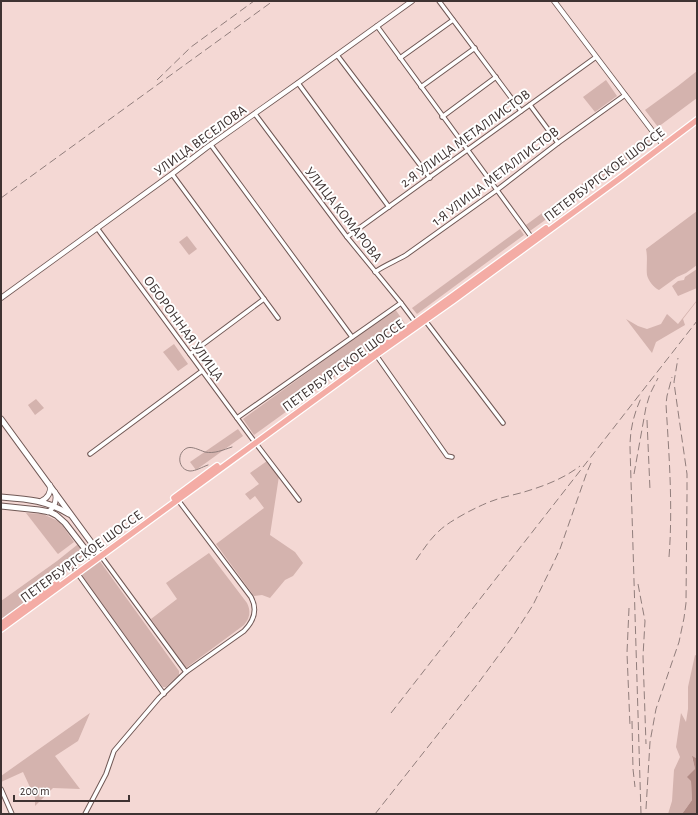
<svg xmlns="http://www.w3.org/2000/svg" width="698" height="815" viewBox="0 0 698 815" font-family="'Alegreya Sans',sans-serif">
	<rect width="100%" height="100%" fill="#f4d8d4"/>
	<g fill="#d4b3ae">
		<polygon points="697,71 697,98 658,127 645,110 678,86"/>
		<polygon points="606,80 617,96 595,112 583,97"/>
		<polygon points="647,136 652,141 595,184 591,178"/>
		<polygon points="583,183 588,189 530,231 526,225"/>
		<path d="M 697,211 L 697,265 L 686,273 L 677,277 L 659,290 C 654,288 648,280 647,275 C 646,267 648,258 646,249 Z"/>
		<polygon points="520,229 524,235 417,314 412,308"/>
		<polygon points="187,236 197,249 189,255 179,242"/>
		<polygon points="697,269 697,288 678,296 672,286 678,281 684,280 685,277"/>
		<polygon points="697,300 697,301 683,319 685,325 656,342 652,353 626,319 638,326 647,329 661,324 667,314 678,324"/>
		<polygon points="395,309 406,325 254,435 243,419"/>
		<polygon points="174,344 188,364 178,371 163,352"/>
		<polygon points="36,399 44,408 35,415 28,405"/>
		<polygon points="238,429 243,436 196,470 190,462"/>
		<polygon points="267,461 279,476 270,535 295,552 303,563 293,576 285,580 270,598 262,595 254,596 216,544 264,508 255,496 250,500 245,494 259,484 250,473"/>
		<polygon points="26,513 43,514 60,522 74,542 58,554 57,553"/>
		<polygon points="77,545 79,545 86,557 54,581 50,585 1,620 1,601 57,561"/>
		<path d="M 209,553 L 247,603 C 251,611 250,618 244,625 L 186,668 L 151,619 L 177,599 L 166,583 Z"/>
		<polygon points="99,560 179,671 179,675 166,687 163,687 161,685 82,576 83,571"/>
		<polygon points="695,655 697,656 697,756 696,758 692,757 695,769 691,781 692,800 682,814 668,814 672,801 674,770 680,757 676,747 681,713 686,722 688,709 688,687"/>
		<polygon points="90,713 78,741 55,756 80,789 53,788 35,806 35,798 23,772 1,782 1,776"/>
	</g>
	<polygon fill="#b28c86" points="692,756 696,758 697,756 697,814 682,814 692,800 691,781 687,777 695,769"/>
	<g fill="none" stroke-linecap="round" stroke-linejoin="round">
		<defs>
			<g id="minor">
				<polyline points="439,1 521,111"/>
				<polyline points="377,26 532,238"/>
				<polyline points="337,55 430,178"/>
				<polyline points="400,58 453,20"/>
				<polyline points="298,83 389,207"/>
				<polyline points="421,87 475,48"/>
				<polyline points="530,105 558,143"/>
				<polyline points="255,114 347,237 401,303 416,323"/>
				<polyline points="442,117 496,77"/>
				<polyline points="211,145 352,337"/>
				<polyline points="172,174 278,318"/>
				<polyline points="97,228 251,437 299,500"/>
				<polyline points="347,237 596,57"/>
				<path d="M 375,272 C 385,265 396,261 406,255 L 497,190 L 558,143 L 625,95"/>
				<polyline points="424,319 503,423"/>
				<polyline points="190,354 264,299"/>
				<polyline points="376,355 447,456 452,457"/>
				<polyline points="237,418 401,303"/>
				<polyline points="90,454 202,371"/>
				<polyline points="101,556 186,672"/>
				<polyline points="75,570 164,694"/>
				<polyline points="1,789 12,814"/>
				<path d="M 85,814 L 106,774 L 114,751 L 159,698 L 186,672 L 244,631 C 254,621 258,610 251,597 L 178,500"/>
			</g>
			<g id="tertiary">
				<polyline points="554,1 663,145"/>
				<polyline points="1,298 172,174 206,148 298,83 412,1"/>
				<path d="M 41,501 C 48,498 51,493 50,485"/>
				<path d="M 48,512 C 55,507 57,500 55,492"/>
			</g>
			<g id="secondary">
				<polyline points="1,419 99,553 97,559 92,558 65,523 56,515 50,512 39,510 1,506"/>
				<path d="M 1,497 C 27,499 46,500 69,514"/>
			</g>
			<g id="primary">
				<polyline points="352,368 451,297 546,228"/>
				<polyline points="174,498 217,466"/>
				<polyline points="1,624 57,583"/>
				<polyline points="1,629 376,355 454,300 623,176 697,120"/>
			</g>
		</defs>
		<use href="#minor" stroke="#705855" stroke-width="5.5"/>
		<use href="#tertiary" stroke="#705855" stroke-width="6"/>
		<use href="#secondary" stroke="#705855" stroke-width="7"/>
		<use href="#primary" stroke="#fff" stroke-width="8"/>
		<use href="#minor" stroke="#fff" stroke-width="3.5"/>
		<use href="#tertiary" stroke="#fff" stroke-width="4.5"/>
		<use href="#secondary" stroke="#fff" stroke-width="5"/>
		<use href="#primary" stroke="#f4aca5" stroke-width="5.5"/>
		<path stroke="#917e7c" stroke-width="1" d="M 208,465 C 202,467 196,471 190,471 C 178,470 176,453 187,448 C 192,446 199,450 205,452 C 214,454 223,450 232,447"/>
		<g stroke="#917e7c" stroke-width="1" stroke-dasharray="8 4" stroke-linecap="butt">
			<polyline points="157,80 191,47 254,1"/>
			<polyline points="1,198 273,1"/>
			<polyline points="647,420 650,490"/>
			<polyline points="634,474 646,407 650,394 658,378"/>
			<path d="M 669,557 C 673,506 669,455 666,404 L 667,396 L 672,377"/>
			<path d="M 416,560 C 423,550 430,539 439,531 C 449,521 478,506 492,501 C 502,497 514,495 524,492 C 544,486 563,479 580,466"/>
			<polyline points="638,584 645,621 643,656 646,744"/>
			<polyline points="629,608 627,653 630,726"/>
			<polyline points="391,713 697,321"/>
			<polyline points="632,721 633,769 635,787"/>
			<polyline points="646,809 650,742 656,709 679,642 684,618 686,603 687,495 687,474 675,390 674,382 678,358"/>
			<polyline points="375,814 476,686 513,636 533,605 553,564 560,549 587,472 591,463"/>
			<path d="M 641,814 L 630,447 C 630,429 634,413 642,396"/>
		</g>
	</g>
	<g text-anchor="middle" stroke-width="4" stroke-linejoin="round" paint-order="stroke">
		<g font-size="14" fill="#3e3332" stroke="#fff">
			<text transform="translate(465 138) rotate(-36)" y="5">2-Я УЛИЦА МЕТАЛЛИСТОВ</text>
			<text transform="translate(200 140) rotate(-36)" y="5">УЛИЦА ВЕСЕЛОВА</text>
			<text transform="translate(604 174) rotate(-37)" y="5">ПЕТЕРБУРГСКОЕ ШОССЕ</text>
			<text transform="translate(495 176) rotate(-37)" y="5">1-Я УЛИЦА МЕТАЛЛИСТОВ</text>
			<text transform="translate(344 214) rotate(52)" y="5">УЛИЦА КОМАРОВА</text>
			<text transform="translate(184 328) rotate(54)" y="5">ОБОРОННАЯ УЛИЦА</text>
			<text transform="translate(343 365) rotate(-36)" y="5">ПЕТЕРБУРГСКОЕ ШОССЕ</text>
			<text transform="translate(81 556) rotate(-36)" y="5">ПЕТЕРБУРГСКОЕ ШОССЕ</text>
		</g>
	</g>
	<rect width="698" height="815" fill="none" stroke="#3e3332" stroke-width="4"/>
	<path d="M14 795v6h115v-6" fill="none" stroke="#3e3332" stroke-width="2"/>
	<text x="20" y="795" font-size="12" fill="#3e3332" stroke="#ffffff" stroke-width="3" paint-order="stroke">200 m</text>
</svg>
